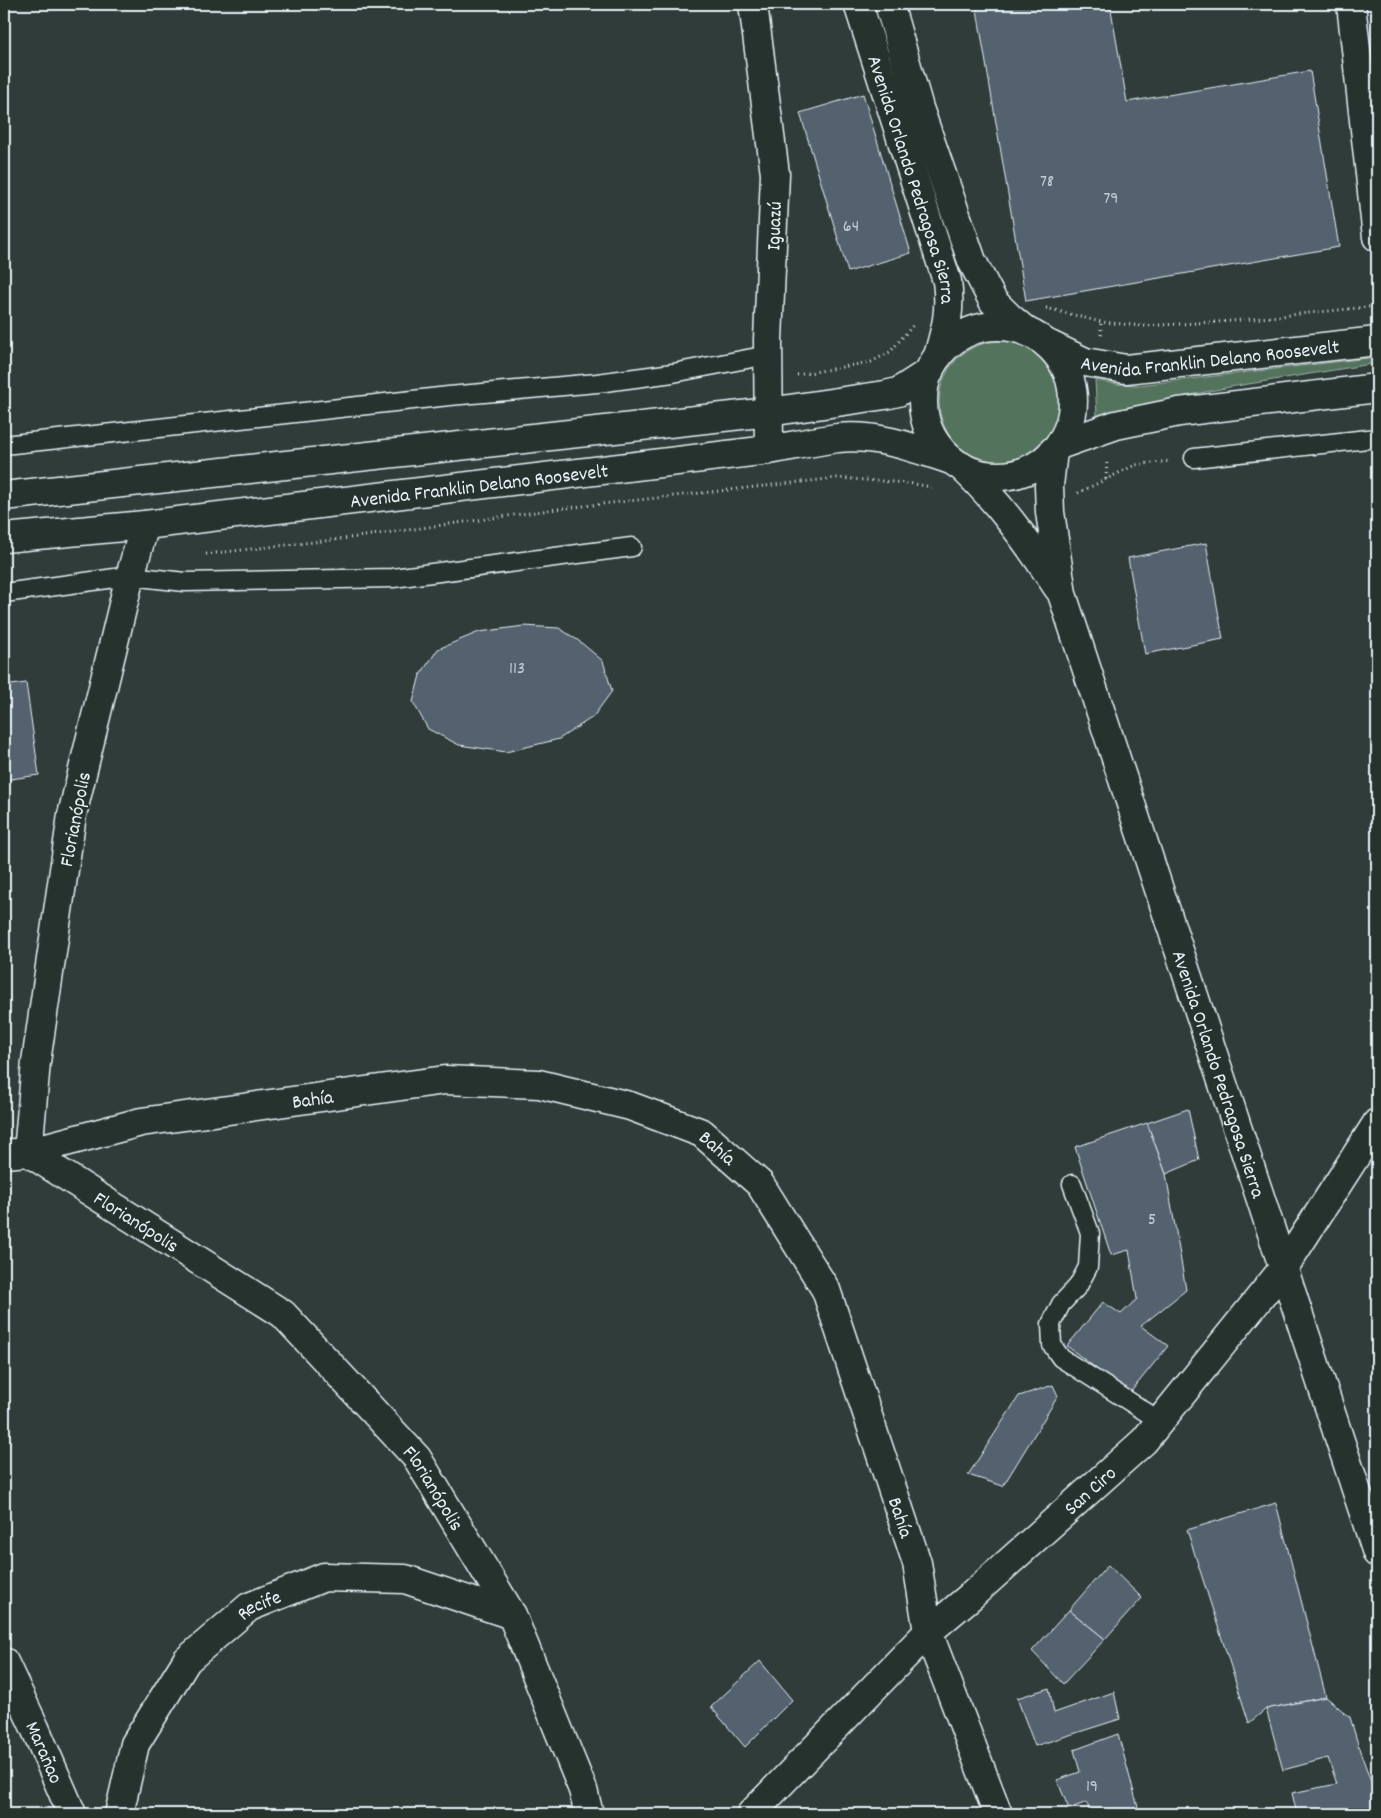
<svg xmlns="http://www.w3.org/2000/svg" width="1381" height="1818" viewBox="0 0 1381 1818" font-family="Dekko,sans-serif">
	<rect width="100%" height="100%" fill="#2f3c3a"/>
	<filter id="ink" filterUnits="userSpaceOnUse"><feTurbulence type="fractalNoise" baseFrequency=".02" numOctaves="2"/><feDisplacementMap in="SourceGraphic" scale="10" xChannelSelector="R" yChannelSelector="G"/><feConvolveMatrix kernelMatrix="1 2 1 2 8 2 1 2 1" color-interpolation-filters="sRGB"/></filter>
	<g filter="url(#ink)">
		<g fill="#53735d" stroke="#9eb2aa">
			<circle cx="1000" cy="402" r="61"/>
			<polygon points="1377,357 1377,363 1230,387 1116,410 1097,416 1095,380 1116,384 1139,385"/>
		</g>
		<g fill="#53626e" stroke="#e8f1f8">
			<polygon points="976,4 1110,4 1127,102 1310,71 1339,247 1026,301"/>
			<polygon points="863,94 911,253 848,272 800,113"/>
			<polygon points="1206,543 1223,639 1145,654 1128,558"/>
			<polygon points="524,626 559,628 579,641 603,661 612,691 593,717 559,739 506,752 459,745 428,729 413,702 420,675 438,649 479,632"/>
			<polygon points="26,683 39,775 4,780 4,686"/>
			<polygon points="1188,1109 1199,1160 1166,1174 1147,1123"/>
			<polygon points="1147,1123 1166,1174 1186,1290 1141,1326 1168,1346 1129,1394 1067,1346 1103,1302 1121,1314 1137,1299 1129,1250 1111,1255 1075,1147"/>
			<polygon points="1053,1385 1058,1396 1003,1486 968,1475 1019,1396"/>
			<polygon points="1276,1503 1326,1697 1266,1709 1249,1723 1187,1530"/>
			<polygon points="1108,1565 1142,1598 1105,1639 1069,1610"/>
			<polygon points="1069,1610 1105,1639 1063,1684 1032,1651"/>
			<polygon points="760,1661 792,1700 745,1747 711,1707"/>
			<polygon points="1049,1688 1054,1713 1114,1692 1120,1719 1035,1746 1017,1698"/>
			<polygon points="1326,1697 1350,1717 1360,1751 1377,1798 1377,1814 1297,1814 1292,1793 1337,1784 1328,1758 1283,1770 1266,1709"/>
			<polygon points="1118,1734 1139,1811 1130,1814 1090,1814 1087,1802 1069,1809 1057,1780 1080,1772 1074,1750"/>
		</g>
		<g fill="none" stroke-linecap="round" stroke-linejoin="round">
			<defs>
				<g id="service">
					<polyline points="4,445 449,396 597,383 673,373 768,355"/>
					<polyline points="1194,458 1377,438"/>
					<polyline points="4,593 130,576 185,582 393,578 632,547"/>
					<polyline points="1072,1184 1090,1233 1088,1267 1078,1286 1061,1304 1051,1324 1052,1345 1061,1358 1160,1421"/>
				</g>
				<g id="minor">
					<polyline points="753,4 775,174 768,340 769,450"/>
					<polyline points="1351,4 1377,237"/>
					<path id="s1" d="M 145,525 L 130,576 L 72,815 L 36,1062 L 28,1152 L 283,1314 L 417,1458 L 512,1615 L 583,1790 L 589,1814"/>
					<path id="s2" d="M 4,1154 L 28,1152 L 141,1122 L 445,1080 L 539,1084 L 630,1106 L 702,1133 L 760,1184 L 826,1290 L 917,1563 L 928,1632 L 998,1814"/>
					<path id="s3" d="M 4,1662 L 35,1728 L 72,1814"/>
					<path id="s4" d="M 119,1814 L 135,1744 L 187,1660 L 249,1607 L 324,1577 L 405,1579 L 512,1615"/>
					<path id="s5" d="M 751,1814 L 928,1632 L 971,1596 L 1144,1441 L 1283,1269 L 1377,1123"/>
				</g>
				<g id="tertiary">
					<path id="s6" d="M 858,4 L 947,281 C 951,311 946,328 938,356"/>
					<polyline points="889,4 919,108 972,261 993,301 1009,317 1026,331"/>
					<path id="s7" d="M 1053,451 L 1049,486 L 1050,512 L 1062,594 L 1377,1553"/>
					<path d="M 961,466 C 999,502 1029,544 1058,588"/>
				</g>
				<g id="secondary">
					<circle cx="998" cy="401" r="75"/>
					<path id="s8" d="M 1050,345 L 1085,362 L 1126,369 L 1377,341"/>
					<polyline points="1059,445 1116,425 1179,412 1377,388"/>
					<polyline points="4,496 769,412 885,395 898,392 929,372"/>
					<path id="s9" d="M 4,538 L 145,525 L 769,450 C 792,446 815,441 838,438 C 877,434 915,448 951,460"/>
				</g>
			</defs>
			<use href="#service" stroke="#e8f1f8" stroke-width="21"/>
			<use href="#minor" stroke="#e8f1f8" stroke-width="31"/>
			<use href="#tertiary" stroke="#e8f1f8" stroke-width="31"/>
			<use href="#secondary" stroke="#e8f1f8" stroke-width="31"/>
			<g stroke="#e8f1f8" stroke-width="3" stroke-dasharray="1 4" stroke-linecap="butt">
				<polyline points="1046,308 1101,322 1143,326 1232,321 1377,306"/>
				<polyline points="1101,335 1101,322"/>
				<polyline points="797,375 871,362 890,352 914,324"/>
				<polyline points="1106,479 1107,460"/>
				<polyline points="1078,493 1135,465 1170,461"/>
				<polyline points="206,554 350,538 557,509 837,478 908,483 932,487"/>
			</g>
			<use href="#service" stroke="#26332d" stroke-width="18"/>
			<use href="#minor" stroke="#26332d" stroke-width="28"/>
			<use href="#tertiary" stroke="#26332d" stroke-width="28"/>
			<use href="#secondary" stroke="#26332d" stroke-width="28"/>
		</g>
	</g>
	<g text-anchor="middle" stroke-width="4" stroke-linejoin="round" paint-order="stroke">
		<g font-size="18" fill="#c3cdd6">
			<text x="1047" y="186">78</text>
			<text x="1111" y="203">79</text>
			<text x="851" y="231">64</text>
			<text x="517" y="673">113</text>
			<text x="1152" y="1224">5</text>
			<text x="1092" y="1791">19</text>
		</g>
		<g font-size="20" fill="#e8f1f8" stroke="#26332d">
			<text dy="7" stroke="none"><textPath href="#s6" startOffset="184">Avenida Orlando Pedragosa Sierra</textPath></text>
			<text transform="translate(773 226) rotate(-88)" y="7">Iguazú</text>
			<text dy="7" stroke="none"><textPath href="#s8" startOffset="165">Avenida Franklin Delano Roosevelt</textPath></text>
			<text dy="7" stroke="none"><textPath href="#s9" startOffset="478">Avenida Franklin Delano Roosevelt</textPath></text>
			<text transform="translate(74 819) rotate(-79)" y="7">Florianópolis</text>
			<text dy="7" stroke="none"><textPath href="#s7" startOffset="649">Avenida Orlando Pedragosa Sierra</textPath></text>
			<text dy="7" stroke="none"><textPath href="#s2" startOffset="314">Bahía</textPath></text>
			<text dy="7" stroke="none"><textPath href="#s2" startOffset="734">Bahía</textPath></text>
			<text dy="7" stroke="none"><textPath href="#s1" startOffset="768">Florianópolis</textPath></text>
			<text dy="7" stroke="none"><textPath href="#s1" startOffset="1172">Florianópolis</textPath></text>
			<text dy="7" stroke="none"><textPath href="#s5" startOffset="469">San Ciro</textPath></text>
			<text dy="7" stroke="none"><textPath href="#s2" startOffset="1154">Bahía</textPath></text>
			<text dy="7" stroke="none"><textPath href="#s4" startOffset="262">Recife</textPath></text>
			<text dy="7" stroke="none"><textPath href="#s3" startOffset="99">Marañao</textPath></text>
		</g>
	</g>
	<rect width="1381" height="1818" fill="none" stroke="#26332d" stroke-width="20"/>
	<rect x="10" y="10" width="1361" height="1798" fill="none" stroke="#e8f1f8" stroke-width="2" filter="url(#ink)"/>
</svg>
